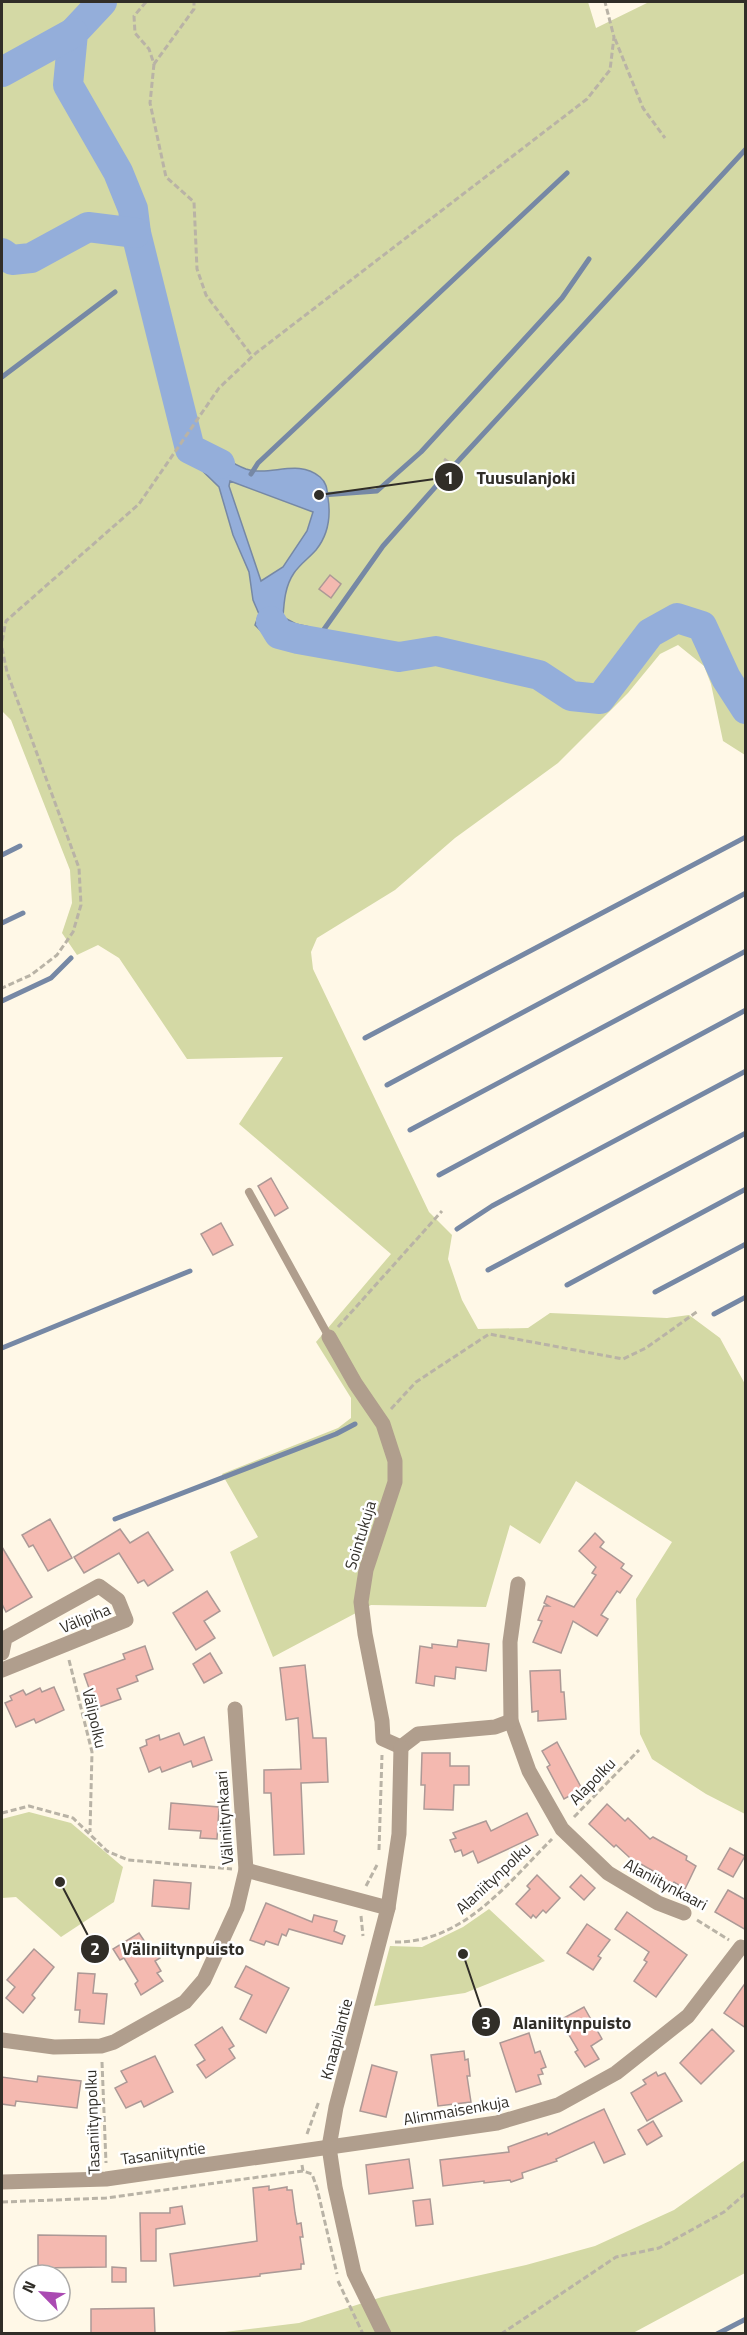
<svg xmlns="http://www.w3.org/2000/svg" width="747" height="2335" viewBox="0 0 747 2335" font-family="'Titillium Web',sans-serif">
	<rect width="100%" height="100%" fill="#fff8e7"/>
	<g fill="#d4d9a5">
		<polygon points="2,2 588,2 596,28 649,2 745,2 745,755 723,741 711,684 704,666 678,645 660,654 628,693 558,763 455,838 395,890 317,938 311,952 313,969 429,1212 452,1235 448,1259 462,1300 478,1329 528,1328 550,1313 667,1318 689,1315 720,1338 745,1384 745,1814 706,1794 652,1759 640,1734 636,1599 672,1542 576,1481 540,1544 510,1525 486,1607 371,1605 273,1657 230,1552 258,1537 222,1474 338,1428 351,1418 351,1398 316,1342 391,1254 239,1124 283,1057 187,1059 119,958 98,945 77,955 62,933 72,903 70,870 11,720 2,711"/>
		<polygon points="29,1812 71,1823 123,1867 114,1902 61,1937 16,1897 2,1898 2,1819"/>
		<polygon points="489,1909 545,1961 465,1993 374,2006 390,1946 422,1947 463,1927"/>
		<polygon points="745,2160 745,2273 633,2333 208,2334 299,2323 382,2297 526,2265 595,2246 674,2210"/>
	</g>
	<path fill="#94aeda" stroke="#7688a5" stroke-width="1.5" fill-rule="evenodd" d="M 196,436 C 211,447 227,462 246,469 C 270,477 298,458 320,477 C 327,483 327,490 328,498 C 331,517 328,535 316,550 C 309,558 300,564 294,573 C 285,586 284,602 283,617 L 296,624 L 310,627 L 301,650 L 262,632 L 255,625 L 259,614 L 253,600 L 249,572 L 233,535 L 219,487 L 182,451 ZM 230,481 L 313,512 L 307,531 L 283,567 L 261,581 L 229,486 Z"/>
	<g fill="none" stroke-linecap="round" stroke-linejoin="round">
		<g stroke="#7688a5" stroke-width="5">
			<polyline points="2,377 115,292"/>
			<polyline points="251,474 258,463 567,173"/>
			<polyline points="322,495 377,491 421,452 562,298 589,259"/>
			<polyline points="315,642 383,546 461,458 746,149"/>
			<polyline points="2,855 20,846"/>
			<polyline points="2,923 23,913"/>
			<polyline points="2,1001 51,978 71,958"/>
			<polyline points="365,1038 746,837"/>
			<polyline points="387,1085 746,893"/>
			<polyline points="410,1130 746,951"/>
			<polyline points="439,1175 746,1010"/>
			<polyline points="457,1229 492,1206 746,1071"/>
			<polyline points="488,1270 746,1133"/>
			<polyline points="567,1285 746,1189"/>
			<polyline points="655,1292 746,1244"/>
			<polyline points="714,1314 746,1297"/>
			<polyline points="2,1348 190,1271"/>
			<polyline points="115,1519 336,1434 355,1424"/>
			<polyline points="717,2334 746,2319"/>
		</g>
		<g stroke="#94aeda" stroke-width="30">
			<polyline points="102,2 73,33 68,85 118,172 133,209 136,233 190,449 220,464"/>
			<polyline points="2,72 73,33"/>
			<polyline points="2,253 12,260 31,258 88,227 136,233"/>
			<polyline points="271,621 279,634 298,639 399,657 436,651 539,675 571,696 600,699 650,633 677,618 702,626 726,678 746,709"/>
		</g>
	</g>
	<g fill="#f4b9b0" stroke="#ac9996" stroke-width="1.5">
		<polygon points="330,575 341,584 331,598 319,589"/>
		<polygon points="271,1178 288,1208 275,1216 258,1186"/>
		<polygon points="221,1223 233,1245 213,1255 201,1234"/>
		<polygon points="50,1519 72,1558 48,1571 33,1545 29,1547 22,1535"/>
		<polygon points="120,1529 130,1543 148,1532 173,1570 148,1586 144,1580 138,1583 119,1553 84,1573 74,1557"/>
		<polygon points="595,1533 604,1542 600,1547 624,1564 621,1568 632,1576 620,1593 617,1591 601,1615 608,1619 597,1636 573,1621 561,1653 533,1642 542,1621 538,1620 544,1606 549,1606 544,1603 547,1596 574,1607 596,1575 592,1573 596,1567 579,1551"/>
		<polygon points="2,1547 32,1597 6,1612 2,1604"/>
		<polygon points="207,1591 220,1611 204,1621 215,1638 196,1650 173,1613"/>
		<polygon points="458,1640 489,1644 486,1671 456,1667 455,1679 435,1676 434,1686 416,1683 420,1646 432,1648 432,1644 457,1647"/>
		<polygon points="145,1646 153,1669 136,1676 138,1681 117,1689 121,1699 96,1708 84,1674 125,1659 123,1654"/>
		<polygon points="210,1653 222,1673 204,1683 193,1664"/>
		<polygon points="305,1665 313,1738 326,1738 328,1782 301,1783 304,1854 274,1855 271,1793 264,1793 264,1770 301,1769 298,1718 286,1720 280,1668"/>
		<polygon points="560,1670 561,1692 564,1692 566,1719 538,1721 538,1711 532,1712 530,1671"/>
		<polygon points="54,1687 64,1710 36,1723 34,1719 16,1727 5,1703 12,1700 10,1696 23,1690 26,1695 40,1688 42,1692"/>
		<polygon points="179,1733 184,1745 204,1737 212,1760 193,1767 191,1761 162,1772 160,1767 149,1772 140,1748 147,1745 146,1740 159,1735 160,1740"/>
		<polygon points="557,1742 582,1789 564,1799 547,1767 550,1765 542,1751"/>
		<polygon points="422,1753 450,1753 450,1766 469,1766 469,1785 454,1785 453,1810 424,1809 425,1785 421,1785"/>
		<polygon points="171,1803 219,1807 217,1839 200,1838 201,1831 169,1829"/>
		<polygon points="607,1804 625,1821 628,1818 650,1839 653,1837 687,1856 686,1860 696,1866 685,1889 674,1882 672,1886 653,1875 655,1872 630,1858 616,1845 614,1847 589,1824"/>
		<polygon points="527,1813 538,1835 478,1863 473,1851 463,1856 461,1850 455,1852 450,1840 456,1838 453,1833 486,1821 491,1831"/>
		<polygon points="730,1848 745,1856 733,1877 718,1869"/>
		<polygon points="537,1875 560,1898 546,1913 543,1910 536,1918 533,1915 531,1918 516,1904 530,1889 527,1886"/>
		<polygon points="581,1875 595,1888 584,1900 570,1887"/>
		<polygon points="154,1880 191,1883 189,1909 152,1906"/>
		<polygon points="728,1890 746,1900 746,1930 715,1912"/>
		<polygon points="266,1903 312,1922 314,1915 337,1921 334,1931 345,1936 342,1944 289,1929 286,1936 282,1934 278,1945 266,1941 264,1945 250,1940"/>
		<polygon points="627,1912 687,1955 656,1997 634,1981 647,1962 644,1960 649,1952 615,1929"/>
		<polygon points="587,1924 610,1940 598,1956 601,1958 593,1970 567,1953"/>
		<polygon points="139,1933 149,1948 152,1946 160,1958 155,1961 161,1971 157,1973 163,1981 141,1995 135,1984 138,1981 124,1958 120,1960 113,1949"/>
		<polygon points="34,1949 54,1967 32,1995 35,1998 23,2013 6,1998 15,1987 7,1980"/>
		<polygon points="246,1966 289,1988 266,2033 240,2019 252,1995 235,1987"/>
		<polygon points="78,1973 95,1974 93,1993 107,1994 104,2024 79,2022 80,2010 75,2010"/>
		<polygon points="746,1982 746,2028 724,2013"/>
		<polygon points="584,2007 602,2039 591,2046 599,2059 585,2067 575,2052 578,2050 560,2020"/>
		<polygon points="222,2027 234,2046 229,2049 235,2058 206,2078 197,2065 205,2060 195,2045"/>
		<polygon points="712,2029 734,2051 701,2084 680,2063"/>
		<polygon points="529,2033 535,2053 540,2051 546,2067 541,2069 543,2074 538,2075 541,2084 516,2092 500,2043"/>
		<polygon points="464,2051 465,2060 468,2059 470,2076 467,2076 471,2102 438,2106 431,2055"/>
		<polygon points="155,2056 173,2092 144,2107 141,2101 126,2108 115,2088 127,2082 121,2071"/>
		<polygon points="372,2065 397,2072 386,2117 360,2111"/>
		<polygon points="656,2072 658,2076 665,2073 682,2101 647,2121 631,2093 646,2084 643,2080"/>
		<polygon points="38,2076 81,2081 77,2108 16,2101 15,2106 2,2104 2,2077 37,2082"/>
		<polygon points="604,2109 625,2154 604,2163 594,2142 556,2159 557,2161 522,2173 523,2178 511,2182 510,2180 484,2183 484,2181 443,2186 440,2160 509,2152 508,2147 547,2133 548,2135"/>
		<polygon points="653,2121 662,2136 647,2145 638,2130"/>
		<polygon points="409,2159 413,2188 369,2194 366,2165"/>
		<polygon points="269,2186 269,2190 287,2187 287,2190 292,2190 295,2213 297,2224 301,2223 303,2237 300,2237 304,2264 301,2264 301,2269 260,2274 260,2276 174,2286 170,2254 257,2241 253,2188"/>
		<polygon points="430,2199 433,2224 416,2226 413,2201"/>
		<polygon points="182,2206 185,2224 156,2229 156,2261 141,2261 140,2213 170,2213 170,2208"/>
		<polygon points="38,2235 106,2236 106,2267 38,2268"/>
		<polygon points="112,2267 126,2268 126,2282 112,2282"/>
		<polygon points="154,2308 155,2334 91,2334 91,2309"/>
	</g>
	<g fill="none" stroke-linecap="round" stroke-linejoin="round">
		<g stroke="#b9b3a6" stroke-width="3" stroke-dasharray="6 3" stroke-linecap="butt">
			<polyline points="146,2 134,16 135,33 149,49 154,64 194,9 194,2"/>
			<polyline points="615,39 643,108 665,138"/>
			<polyline points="154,64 150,103 166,177 194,202 197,269 206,295 252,356"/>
			<polyline points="444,459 463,473"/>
			<polyline points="2,641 6,621 139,504 219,388 256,353 587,99 610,70 614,37 605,2"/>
			<polyline points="2,648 7,672 79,868 81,905 73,932 57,955 31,975 2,988"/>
			<polyline points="338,1327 442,1211"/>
			<polyline points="391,1409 416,1382 489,1334 623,1359 646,1348 698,1311"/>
			<polyline points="69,1660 92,1752 90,1832"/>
			<polyline points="2,1813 29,1806 73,1818 107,1851 128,1860 232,1869"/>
			<polyline points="574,1817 639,1750"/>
			<polyline points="379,1850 382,1755"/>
			<polyline points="366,1886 377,1865"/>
			<polyline points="361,1916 363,1936"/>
			<polyline points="697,1920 729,1940"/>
			<path d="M 395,1942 C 463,1943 508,1883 552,1839"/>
			<polyline points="102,2062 106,2163"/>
			<polyline points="307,2134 319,2101"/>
			<polyline points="302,2165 303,2171 312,2174 317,2188 337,2274"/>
			<polyline points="2,2202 106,2198 303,2171"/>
			<polyline points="338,2281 363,2334"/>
			<polyline points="501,2334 616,2257 659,2248 724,2212 746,2193"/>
		</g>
		<polyline stroke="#b09e8d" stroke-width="8" points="249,1192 329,1337"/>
		<g stroke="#b09e8d" stroke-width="15">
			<polyline points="329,1337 355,1383 383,1424 395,1461 395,1482 366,1570 361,1602 365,1634 382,1721 383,1739 401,1747"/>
			<polyline points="518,1584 510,1642 511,1721 529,1771 562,1829 608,1873 658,1903 684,1913"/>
			<polyline points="2,1653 5,1638 99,1586 118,1600 126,1620 2,1670"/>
			<polyline points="401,1747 418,1734 495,1727 511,1721"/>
			<polyline points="246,1870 388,1908"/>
			<polyline points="2,2040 54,2047 101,2046 114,2042 185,2002 204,1980 237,1908 246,1870 235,1709"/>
			<polyline points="2,2182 106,2179 497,2123 558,2105 616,2073 688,2016 741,1947"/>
			<polyline points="384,2334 354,2273 335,2187 329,2147 336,2107 388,1908 399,1834 401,1747"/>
		</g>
	</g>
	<g text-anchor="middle" stroke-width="5" stroke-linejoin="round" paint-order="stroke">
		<g font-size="16" fill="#312e28" stroke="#fff">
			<text transform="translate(360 1535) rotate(-73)" y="6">Sointukuja</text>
			<text transform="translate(85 1618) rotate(-22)" y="6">Välipiha</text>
			<text transform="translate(95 1718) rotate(77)" y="6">Välipolku</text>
			<text transform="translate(592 1781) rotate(-46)" y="6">Alapolku</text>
			<text transform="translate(224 1818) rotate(-94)" y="6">Väliniitynkaari</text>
			<text transform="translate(493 1878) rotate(-43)" y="6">Alaniitynpolku</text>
			<text transform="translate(666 1884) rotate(28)" y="6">Alaniitynkaari</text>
			<text transform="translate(336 2039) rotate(-75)" y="6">Knaapilantie</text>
			<text transform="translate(456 2110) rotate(-10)" y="6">Alimmaisenkuja</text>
			<text transform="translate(92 2122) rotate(-92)" y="6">Tasaniitynpolku</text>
			<text transform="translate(163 2153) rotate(-8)" y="6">Tasaniityntie</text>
		</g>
	</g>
	<path fill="none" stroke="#312e28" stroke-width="2" d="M319 495L449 477M60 1882L95 1949M463 1954L486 2022"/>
	<g fill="#312e28" stroke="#fff" stroke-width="2">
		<circle cx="319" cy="495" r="6"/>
		<circle cx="60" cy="1882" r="6"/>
		<circle cx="463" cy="1954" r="6"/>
		<circle cx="449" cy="477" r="15"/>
		<circle cx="95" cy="1949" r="15"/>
		<circle cx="486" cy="2022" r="15"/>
	</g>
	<g font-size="18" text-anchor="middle" font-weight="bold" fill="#fff">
		<text x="449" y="484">1</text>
		<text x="95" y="1955">2</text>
		<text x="486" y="2029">3</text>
	</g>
	<g font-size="18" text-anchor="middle" font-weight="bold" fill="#312e28" stroke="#fff" stroke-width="5" stroke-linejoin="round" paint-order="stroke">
		<text x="526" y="484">Tuusulanjoki</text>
		<text x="183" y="1955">Väliniitynpuisto</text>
		<text x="572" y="2029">Alaniitynpuisto</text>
	</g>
	<rect width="747" height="2335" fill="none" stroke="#312e28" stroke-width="6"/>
	<g transform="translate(42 2293) rotate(295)"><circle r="28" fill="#ffffff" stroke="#adaba9" stroke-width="1.5"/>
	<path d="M0-4.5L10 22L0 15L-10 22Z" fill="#aa4ab2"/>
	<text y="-9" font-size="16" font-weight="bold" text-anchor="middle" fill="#312e28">N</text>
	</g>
</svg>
